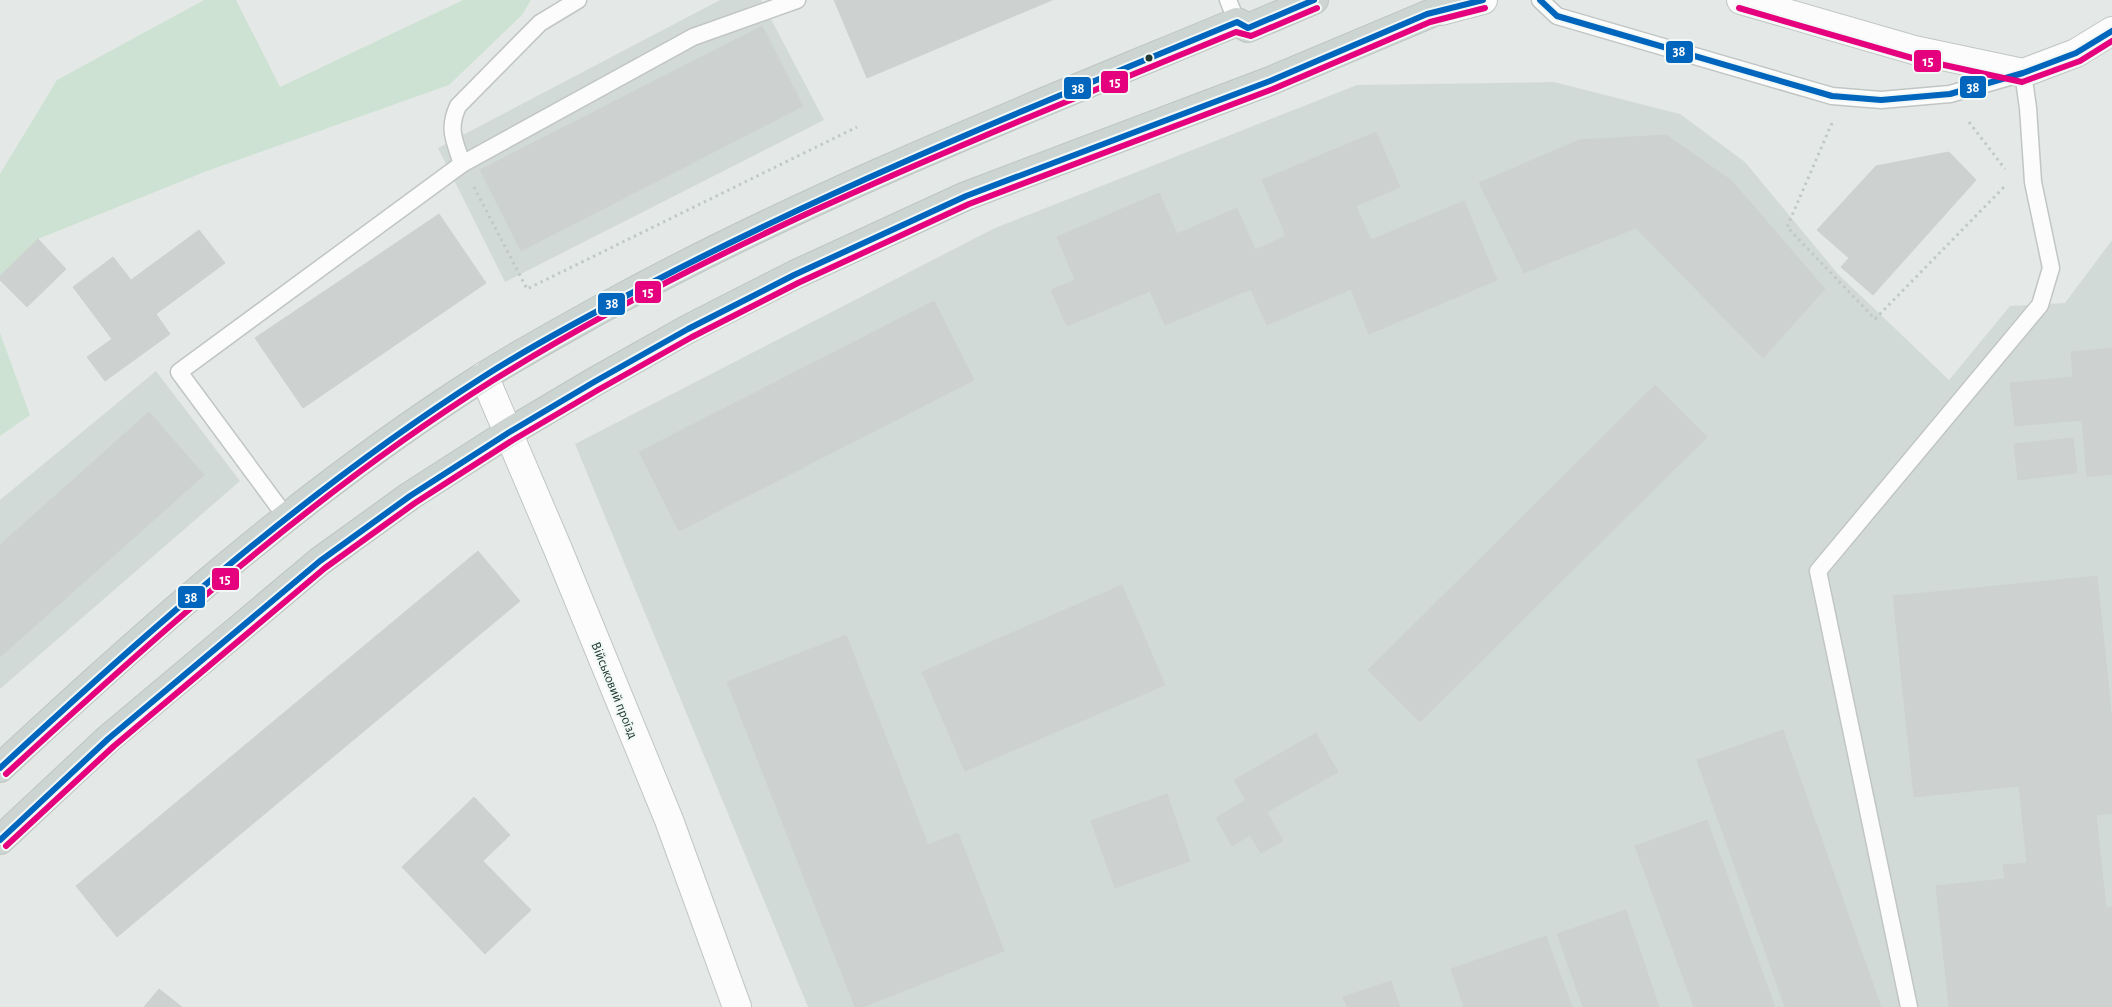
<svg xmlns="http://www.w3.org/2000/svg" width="2112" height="1007" viewBox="0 0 2112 1007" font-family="'Alegreya Sans',sans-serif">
	<rect width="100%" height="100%" fill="#e4e9e7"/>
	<g fill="#d2dad7">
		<polygon points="720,0 761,0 824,120 505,282 438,148"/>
		<polygon points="1554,82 1680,114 1745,162 1838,274 1949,380 2010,306 2065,303 2112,240 2112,1007 808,1007 575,444 995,228 1357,85"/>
		<polygon points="156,371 240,481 0,689 0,500"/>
	</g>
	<g fill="#cde2d3">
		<polygon points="204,0 236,0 280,87 463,0 531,0 522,15 449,85 207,171 38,239 0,278 0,174 57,80"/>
		<polygon points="0,333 30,415 0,436"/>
	</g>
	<g fill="#cdd2d0" stroke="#cdd2d0">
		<polygon points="834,0 1052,0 867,78"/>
		<polygon points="762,26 803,106 521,251 480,170"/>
		<polygon points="1376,132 1400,187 1356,206 1371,240 1464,201 1497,280 1369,334 1351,289 1267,325 1251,289 1165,325 1150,291 1067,326 1051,290 1075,280 1057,237 1159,193 1177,234 1237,208 1255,250 1286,236 1262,180"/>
		<polygon points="1666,135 1732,181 1825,289 1763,358 1636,228 1524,273 1479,183 1579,140"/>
		<polygon points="1949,152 1976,180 1873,295 1841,267 1849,258 1817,230 1876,166"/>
		<polygon points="439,214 486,283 303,408 255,338"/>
		<polygon points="199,230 225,263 156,314 170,334 105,381 87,357 112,339 73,287 113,257 131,280"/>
		<polygon points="38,239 66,269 27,307 0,280 0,276"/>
		<polygon points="934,301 974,380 679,531 639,452"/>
		<polygon points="2112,348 2112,474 2087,477 2082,420 2015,426 2010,383 2073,377 2071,352"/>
		<polygon points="1655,385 1707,437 1420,722 1368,670"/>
		<polygon points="149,412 204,475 0,657 0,545"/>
		<polygon points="2073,438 2077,473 2018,480 2014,444"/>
		<polygon points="478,551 520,601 117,937 76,886"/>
		<polygon points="2097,576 2112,720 2112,813 2096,815 2106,908 2112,907 2112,1007 1949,1007 1936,886 2005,879 2003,865 2027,863 2019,786 1914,797 1893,596"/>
		<polygon points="1122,585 1165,685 965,771 922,672"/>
		<polygon points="846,635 928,845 958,833 1004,951 863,1007 855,1007 727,682"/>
		<polygon points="1783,730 1881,1007 1785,1007 1697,760"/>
		<polygon points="1316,733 1338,772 1267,812 1283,841 1261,853 1250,835 1232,846 1216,818 1246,800 1234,780"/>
		<polygon points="1167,794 1190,861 1115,888 1091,821"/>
		<polygon points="474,797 510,835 483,861 531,910 485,954 402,867"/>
		<polygon points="1707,820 1775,1007 1694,1007 1635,846"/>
		<polygon points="1626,910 1659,1007 1583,1007 1557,934"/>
		<polygon points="1546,936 1572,1007 1464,1007 1451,969"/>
		<polygon points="1391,981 1400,1007 1347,1007 1343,997"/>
		<polygon points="159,989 182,1007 144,1007"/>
	</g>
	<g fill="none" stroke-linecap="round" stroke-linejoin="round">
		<defs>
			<g id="service">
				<polyline points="1228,0 1237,22"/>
				<polyline points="1540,0 1557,16 1832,96 1881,100 1950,94 2023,73 2028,108 2033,182 2051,268 2040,305 1818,571 1909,1007"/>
				<path d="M 462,164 C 455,141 447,130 458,106 L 540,23 L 578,0"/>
				<polyline points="286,517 179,372 462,164 693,37 797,0"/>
			</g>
			<polyline id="minor" points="484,376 557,547 669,820 737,1007"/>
			<g id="tertiary">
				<polyline points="1741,0 1914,50 2023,73 2076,53 2112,31"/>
				<polyline points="1441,11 1483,0"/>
			</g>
			<g id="primary">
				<path d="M 0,768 C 151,627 308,488 483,377 C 524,351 567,328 610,304 C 812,194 1025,110 1237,22 L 1248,28 L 1314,0"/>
				<polyline points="0,840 108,739 320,561 410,496 508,433 594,382 688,329 794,275 966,196 1270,81 1463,0"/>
			</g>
		</defs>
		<use href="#service" stroke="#c1c6c4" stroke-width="19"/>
		<use href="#minor" stroke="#c1c6c4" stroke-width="30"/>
		<use href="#tertiary" stroke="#c1c6c4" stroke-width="30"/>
		<use href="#primary" stroke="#bdc5c2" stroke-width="30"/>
		<g stroke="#c1c9c5" stroke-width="3" stroke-dasharray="2.5 4" stroke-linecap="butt">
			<polyline points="1969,122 2005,169"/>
			<polyline points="1832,123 1787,227 1875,319 2006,185"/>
			<polyline points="474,187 527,289 857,127"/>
		</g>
		<use href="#service" stroke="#fbfcfb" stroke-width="16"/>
		<use href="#minor" stroke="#fbfcfb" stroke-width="28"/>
		<use href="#tertiary" stroke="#fbfcfb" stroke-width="28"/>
		<use href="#primary" stroke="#cdd5d3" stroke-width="28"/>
		<defs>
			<g id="bus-1">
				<polyline points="1540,0 1557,16 1832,96 1881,100 1950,94 2023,73 2076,53 2112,31"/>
				<path d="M 0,768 C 152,627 308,489 483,377 C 536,343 593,313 649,284 C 839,184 1039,104 1237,22 L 1248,28 L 1314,0"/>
				<polyline points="0,840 108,739 320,561 410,496 508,433 594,382 688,329 794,275 966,196 1270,81 1427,14 1483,0"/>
			</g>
			<g id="bus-2">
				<polyline points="1739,8 1912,58 2022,82 2080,61 2112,41"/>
				<path d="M 6,774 C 159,633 315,492 492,381 C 725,236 984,136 1236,32 L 1251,36 L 1317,8"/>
				<polyline points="6,846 114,746 325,568 415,503 513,440 598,390 692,337 798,283 969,204 1273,89 1430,22 1485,8"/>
			</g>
		</defs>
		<use href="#bus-1" stroke="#f2f8f5" stroke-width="10"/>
		<use href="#bus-2" stroke="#f2f8f5" stroke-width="10"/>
		<use href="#bus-1" stroke="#0065bd" stroke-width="6"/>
		<use href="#bus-2" stroke="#e5007d" stroke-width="6"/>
	</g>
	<circle fill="#223c34" stroke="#f2f8f5" stroke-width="2" cx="1149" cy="58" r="4.5"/>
	<g text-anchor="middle" stroke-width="4" stroke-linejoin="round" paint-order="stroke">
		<g font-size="14" fill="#223c34" stroke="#f2f8f5">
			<text transform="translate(615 690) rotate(68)" y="5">Військовий проїзд</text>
		</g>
	</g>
	<g stroke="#f2f8f5" stroke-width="2">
		<rect x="1665" y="40" width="29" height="24" rx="5" fill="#0065bd"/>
		<rect x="1913" y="49" width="29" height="24" rx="5" fill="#e5007d"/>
		<rect x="1100" y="70" width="29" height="24" rx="5" fill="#e5007d"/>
		<rect x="1959" y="75" width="28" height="24" rx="5" fill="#0065bd"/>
		<rect x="1063" y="76" width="29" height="24" rx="5" fill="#0065bd"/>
		<rect x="634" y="280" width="28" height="24" rx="5" fill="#e5007d"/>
		<rect x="597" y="292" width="29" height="24" rx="5" fill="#0065bd"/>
		<rect x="211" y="567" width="29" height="24" rx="5" fill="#e5007d"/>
		<rect x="177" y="585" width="29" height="24" rx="5" fill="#0065bd"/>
	</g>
	<g font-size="14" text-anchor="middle" font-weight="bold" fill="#fff">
		<text x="1679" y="56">38</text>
		<text x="1928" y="66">15</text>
		<text x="1115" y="87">15</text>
		<text x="1973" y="92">38</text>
		<text x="1078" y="93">38</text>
		<text x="648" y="297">15</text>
		<text x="612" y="308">38</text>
		<text x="225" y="584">15</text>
		<text x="191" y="602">38</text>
	</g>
</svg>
